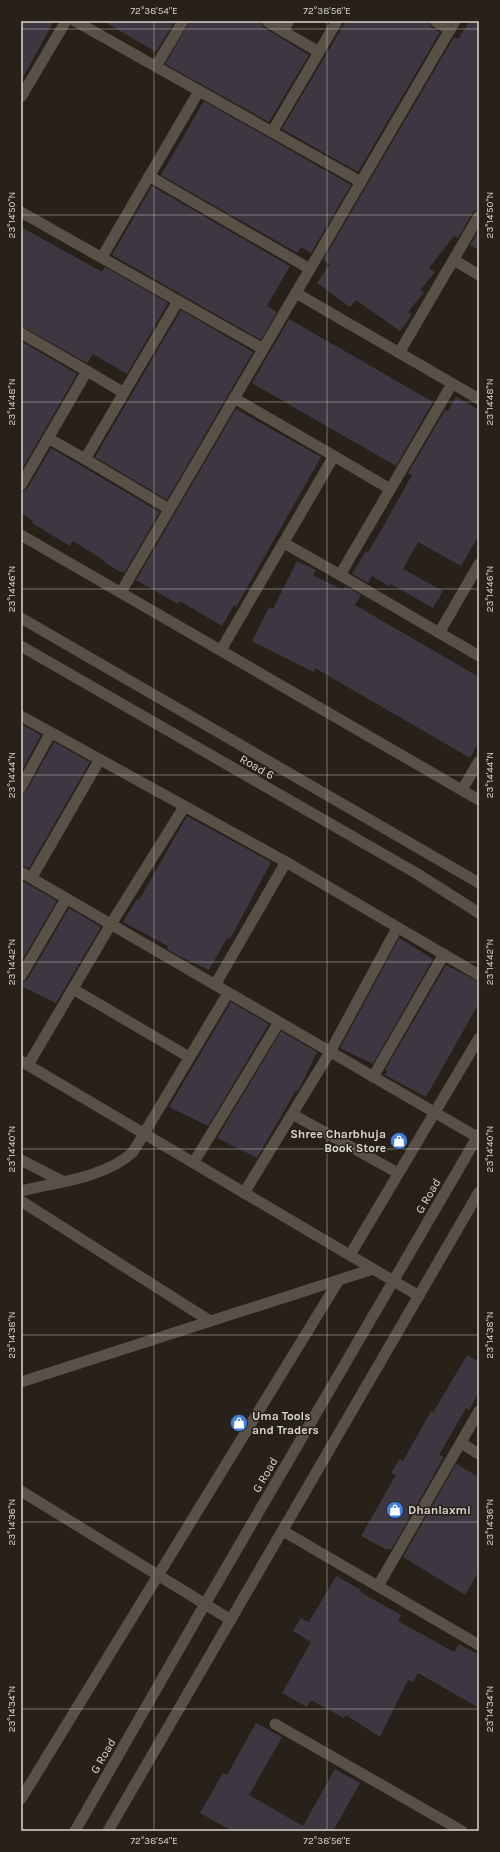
<svg xmlns="http://www.w3.org/2000/svg" width="500" height="1852" viewBox="0 0 500 1852" font-family="Karla,sans-serif">
	<rect width="100%" height="100%" fill="#282119"/>
	<g fill="#3c3741">
		<polygon points="21,21 54,21 21,81"/>
		<polygon points="103,21 175,21 156,52"/>
		<polygon points="190,21 260,21 263,27 309,55 269,122 165,64"/>
		<polygon points="346,21 428,21 431,27 440,32 358,172 282,129"/>
		<polygon points="470,21 479,21 479,209 473,212 458,238 454,236 429,268 435,272 420,290 424,292 408,312 412,315 400,331 356,300 350,307 317,283 330,264 323,260 454,37 458,39"/>
		<polygon points="204,101 351,185 311,253 301,247 297,253 161,175"/>
		<polygon points="152,186 290,266 267,306 277,312 261,340 112,255"/>
		<polygon points="21,227 102,272 105,267 168,303 127,374 93,354 87,363 21,326"/>
		<polygon points="479,230 479,250 470,245"/>
		<polygon points="181,310 253,352 167,500 95,457"/>
		<polygon points="289,319 433,402 396,466 252,383"/>
		<polygon points="21,341 77,374 21,471"/>
		<polygon points="456,397 479,410 479,535 461,566 418,542 403,569 443,591 433,608 391,584 389,586 372,576 368,583 352,574 366,551 368,552 380,532 412,475 408,473 445,410 448,411"/>
		<polygon points="236,409 321,457 236,607 234,605 222,626 180,601 178,604 136,580"/>
		<polygon points="51,448 160,512 124,573 121,571 120,572 104,562 105,561 73,541 70,546 32,523 33,521 21,513 21,492 27,489"/>
		<polygon points="297,561 316,570 313,575 343,590 345,586 361,595 355,605 479,677 479,742 470,758 315,668 313,672 252,641 269,607 273,609"/>
		<polygon points="21,724 41,735 21,772"/>
		<polygon points="54,742 90,762 29,868 21,865 21,794 27,790"/>
		<polygon points="187,816 271,862 230,939 227,938 209,970 179,956 167,949 168,946 123,922 137,899 139,900"/>
		<polygon points="21,880 57,901 21,962"/>
		<polygon points="69,908 101,927 56,1003 21,986 21,983 27,980"/>
		<polygon points="399,938 433,959 373,1064 340,1048"/>
		<polygon points="446,965 479,982 479,1003 426,1097 385,1075 387,1071 385,1070"/>
		<polygon points="231,1002 269,1024 208,1126 169,1107"/>
		<polygon points="281,1031 317,1052 298,1091 296,1090 257,1158 217,1138"/>
		<polygon points="467,1355 479,1362 479,1392 469,1410 466,1408 439,1455 444,1457 391,1550 388,1548 387,1550 361,1536 396,1475 391,1473 400,1459 403,1461 431,1411 433,1413"/>
		<polygon points="456,1464 479,1477 479,1571 465,1595 403,1557"/>
		<polygon points="336,1576 361,1590 360,1592 401,1615 398,1621 454,1652 459,1644 479,1655 479,1708 418,1673 413,1682 408,1680 380,1737 346,1715 344,1718 311,1700 307,1707 282,1693 311,1642 293,1631 301,1618 309,1622"/>
		<polygon points="256,1723 282,1737 249,1795 303,1826 335,1769 360,1783 333,1831 232,1831 200,1813 223,1773 227,1775"/>
	</g>
	<g fill="none" stroke-linecap="round" stroke-linejoin="round">
		<g stroke="#595148" stroke-width="11">
			<polyline points="75,21 361,182"/>
			<polyline points="267,21 283,31 289,21"/>
			<polyline points="435,21 450,30"/>
			<polyline points="319,52 337,21"/>
			<polyline points="156,66 183,21"/>
			<polyline points="21,97 66,21"/>
			<polyline points="272,132 319,52 283,31"/>
			<polyline points="149,176 310,269"/>
			<polyline points="21,212 263,349"/>
			<polyline points="102,257 199,91"/>
			<polyline points="454,260 479,275"/>
			<polyline points="296,293 479,399"/>
			<polyline points="21,333 87,371"/>
			<polyline points="399,353 479,216"/>
			<polyline points="452,384 340,575 479,656"/>
			<polyline points="48,438 85,459"/>
			<polyline points="334,456 390,489"/>
			<polyline points="21,485 87,371 124,393"/>
			<polyline points="169,509 85,459 178,301"/>
			<polyline points="21,535 479,800"/>
			<polyline points="284,543 340,575"/>
			<polyline points="121,592 455,21"/>
			<polyline points="439,633 479,564"/>
			<polyline points="221,650 334,456 234,398"/>
			<polyline points="21,716 286,862 479,975"/>
			<polyline points="21,787 50,734"/>
			<polyline points="462,790 479,761"/>
			<polyline points="21,872 477,1137"/>
			<polyline points="32,877 99,761"/>
			<polyline points="21,976 66,899"/>
			<polyline points="215,985 286,862"/>
			<polyline points="73,989 189,1057"/>
			<polyline points="21,1061 419,1296"/>
			<polyline points="28,1065 111,924 184,807"/>
			<polyline points="373,1077 444,954"/>
			<polyline points="292,1114 398,1173"/>
			<polyline points="21,1160 62,1181"/>
			<polyline points="194,1162 279,1022"/>
			<path d="M 21,1191 C 57,1182 105,1178 133,1152 L 228,993"/>
			<polyline points="244,1193 330,1052 397,928"/>
			<polyline points="21,1201 210,1321"/>
			<polyline points="350,1255 479,1038"/>
			<polyline points="21,1382 373,1269"/>
			<polyline points="461,1443 479,1454"/>
			<polyline points="21,1491 231,1620"/>
			<polyline points="283,1531 479,1645"/>
			<polyline points="378,1586 479,1411"/>
			<polyline points="275,1724 462,1831"/>
			<polyline points="21,1799 339,1280"/>
		</g>
		<g stroke="#595148" stroke-width="11">
			<polyline points="21,618 479,883"/>
			<polyline points="21,646 416,873 479,913"/>
			<polyline points="75,1831 205,1604 479,1134"/>
			<polyline points="108,1831 479,1192"/>
		</g>
	</g>
	<path fill="none" stroke="#dbd6d0" stroke-width="1" stroke-opacity="0.45" d="M 154,21 L 154,1831M 327,21 L 327,1831M 21,29 L 479,29M 21,215 L 479,215M 21,402 L 479,402M 21,589 L 479,589M 21,775 L 479,775M 21,962 L 479,962M 21,1149 L 479,1149M 21,1335 L 479,1335M 21,1522 L 479,1522M 21,1709 L 479,1709"/>
	<defs>
		<symbol id="shop-disc" viewBox="-11 -11 22 22"><circle r="9.5" fill="#3f7fe0" stroke="#282119"/><path d="M-5-2.5h2.3a2.7 3.5 0 0 1 5.4 0H5L5.5 6h-11ZM-1.5-2.5h3a1.5 2.3 0 0 0-3 0Z" fill="#fff"/></symbol>
	</defs>
	<g fill-rule="evenodd">
		<use href="#shop-disc" x="389" y="1131" width="20" height="20"/>
		<use href="#shop-disc" x="229" y="1413" width="20" height="20"/>
		<use href="#shop-disc" x="385" y="1500" width="20" height="20"/>
	</g>
	<g text-anchor="middle" stroke-width="3" stroke-linejoin="round" paint-order="stroke">
		<g font-size="12" fill="#dbd6d0" stroke="#282119">
			<text transform="translate(257 767) rotate(30)" y="4">Road 6</text>
			<text transform="translate(428 1196) rotate(-60)" y="4">G Road</text>
			<text transform="translate(265 1475) rotate(-60)" y="4">G Road</text>
			<text transform="translate(103 1756) rotate(-60)" y="4">G Road</text>
		</g>
		<g font-size="12" font-weight="bold" fill="#dbd6d0" stroke="#282119" text-anchor="start">
			<text x="386" y="1138" text-anchor="end">Shree Charbhuja<tspan x="386" dy="14">Book Store</tspan></text>
			<text x="252" y="1420">Uma Tools<tspan x="252" dy="14">and Traders</tspan></text>
			<text x="408" y="1514">Dhanlaxmi</text>
		</g>
	</g>
	<rect width="500" height="1852" fill="none" stroke="#282119" stroke-width="44"/>
	<rect x="22" y="22" width="456" height="1808" fill="none" stroke="#dbd6d0" stroke-width="1.5"/>
	<g font-size="10" text-anchor="middle" fill="#dbd6d0">
		<text x="154" y="14">72°38'54"E</text>
		<text x="327" y="14">72°38'56"E</text>
		<text transform="translate(11 215) rotate(-90)" y="4">23°14'50"N</text>
		<text transform="translate(489 215) rotate(-90)" y="4">23°14'50"N</text>
		<text transform="translate(11 402) rotate(-90)" y="4">23°14'48"N</text>
		<text transform="translate(489 402) rotate(-90)" y="4">23°14'48"N</text>
		<text transform="translate(11 589) rotate(-90)" y="4">23°14'46"N</text>
		<text transform="translate(489 589) rotate(-90)" y="4">23°14'46"N</text>
		<text transform="translate(11 775) rotate(-90)" y="4">23°14'44"N</text>
		<text transform="translate(489 775) rotate(-90)" y="4">23°14'44"N</text>
		<text transform="translate(11 962) rotate(-90)" y="4">23°14'42"N</text>
		<text transform="translate(489 962) rotate(-90)" y="4">23°14'42"N</text>
		<text transform="translate(11 1149) rotate(-90)" y="4">23°14'40"N</text>
		<text transform="translate(489 1149) rotate(-90)" y="4">23°14'40"N</text>
		<text transform="translate(11 1335) rotate(-90)" y="4">23°14'38"N</text>
		<text transform="translate(489 1335) rotate(-90)" y="4">23°14'38"N</text>
		<text transform="translate(11 1522) rotate(-90)" y="4">23°14'36"N</text>
		<text transform="translate(489 1522) rotate(-90)" y="4">23°14'36"N</text>
		<text transform="translate(11 1709) rotate(-90)" y="4">23°14'34"N</text>
		<text transform="translate(489 1709) rotate(-90)" y="4">23°14'34"N</text>
		<text x="154" y="1844">72°38'54"E</text>
		<text x="327" y="1844">72°38'56"E</text>
	</g>
</svg>
